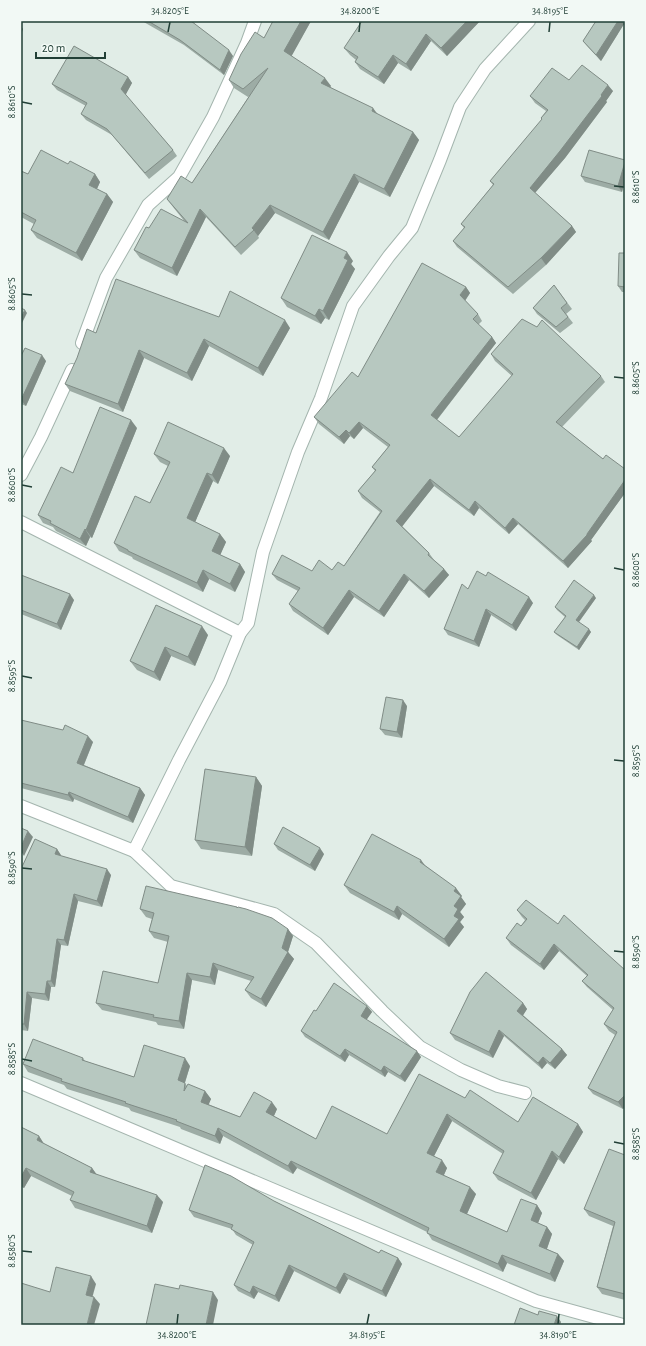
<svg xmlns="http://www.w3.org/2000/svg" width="646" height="1346" viewBox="0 0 646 1346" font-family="'Alegreya Sans',sans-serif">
	<rect width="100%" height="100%" fill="#e1ede7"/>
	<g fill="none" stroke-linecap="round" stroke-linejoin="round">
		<defs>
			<g id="street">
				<polyline points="82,343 106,278 148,205 179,177 213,117 247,43 255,21"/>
				<polyline points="21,475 41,437 72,370"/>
				<polyline points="21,522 240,633"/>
				<polyline points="21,806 134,851"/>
				<polyline points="21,1083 536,1301 623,1325"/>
				<polyline points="525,1093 498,1086 461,1070 420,1047 382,1011 316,943 274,914 171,886 134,851 179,760 220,682 240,633 248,623 263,552 298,452 321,398 353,306 389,256 412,228 440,160 460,107 485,69 529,21"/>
			</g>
		</defs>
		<use href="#street" stroke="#a4b5ae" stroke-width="14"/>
		<use href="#street" stroke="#fff" stroke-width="12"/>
	</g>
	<g fill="#9daca5">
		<polygon points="142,21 195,21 193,23 233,56 224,75 184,45"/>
		<polygon points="311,21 291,56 331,86 330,87 377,114 413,132 419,140 390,197 359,182 329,240 275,213 258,236 259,238 241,255 206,217 177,276 140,258 134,250 149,228 185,222 173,207 167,199 192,183 249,96 248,97 234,88 229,80 264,38"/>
		<polygon points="480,21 447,56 431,41 411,71 398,63 384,84 360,69 355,62 356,60 350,55 344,48"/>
		<polygon points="596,21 622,21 624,24 601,61 588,47 583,41"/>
		<polygon points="128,77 132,83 125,95 173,150 177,156 149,179 112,135 86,120 81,114 86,106 57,90 52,84"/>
		<polygon points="569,80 613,91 606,101 607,102 565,158 535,193 572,226 576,232 546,265 513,294 457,247 453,241 464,228 461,224 493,185 490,181 542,120 541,118 546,111 535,103 530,96"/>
		<polygon points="625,160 622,192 585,182 581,176"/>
		<polygon points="68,164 95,174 100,182 97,189 107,194 113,202 82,261 37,238 31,230 34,224 21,217 21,171 28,174"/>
		<polygon points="625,253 625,292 622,292 618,286"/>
		<polygon points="353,261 351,264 355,269 329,320 325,318 321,324 287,307 281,298"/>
		<polygon points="554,285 572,309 566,314 573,323 560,333 537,314 533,308"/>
		<polygon points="466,287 470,293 465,301 478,314 482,321 478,325 492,337 496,343 437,420 459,437 512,376 495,361 491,354 601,376 605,382 562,427 603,459 625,469 625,493 591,540 592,541 568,568 518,524 509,534 479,508 474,516 434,486 402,526 429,553 434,560 444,569 449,575 429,598 409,580 384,617 354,597 328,635 293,611 289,604 298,591 277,580 272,574 332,570 344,566 380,512 362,498 358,491 375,471 372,467 388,447 363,428 354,439 350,436 344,444 319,424 314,417 358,377"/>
		<polygon points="219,317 290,328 263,376 209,346 192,381 144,358 123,412 70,391 65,384 96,333"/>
		<polygon points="21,356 46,361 26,406 21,404"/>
		<polygon points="137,428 92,538 90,537 86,546 56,531 53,527 43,523 38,515 73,473"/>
		<polygon points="154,454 230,456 218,484 213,481 195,522 220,534 226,542 220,555 240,564 245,572 235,592 209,579 203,592 133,559 132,557 119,551 114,543 150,503 168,466 160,462"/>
		<polygon points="21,575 74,600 61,630 21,614"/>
		<polygon points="468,589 533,603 516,631 491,615 479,647 448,635 444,629"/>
		<polygon points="596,598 579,622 591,632 579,650 557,635 554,632 565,617 557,610 555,607"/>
		<polygon points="156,605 208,635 195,666 171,656 160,681 137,670 130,661"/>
		<polygon points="407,706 402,738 385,735 380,729"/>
		<polygon points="21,720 93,742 84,765 140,788 145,795 133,823 74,799 73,802 21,788"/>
		<polygon points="256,777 262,786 252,856 201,849 195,840"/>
		<polygon points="274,844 324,854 315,871 278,850"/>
		<polygon points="57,849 61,856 111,875 102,907 78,901 68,946 61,945 55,987 51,987 49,1001 32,998 28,1031 21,1030 21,869"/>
		<polygon points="426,866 462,896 461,897 466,904 460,912 464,917 460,922 464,927 449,947 402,914 399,920 350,893 344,885"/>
		<polygon points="140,909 288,929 293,936 288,952 294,959 266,1007 251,998 245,990 251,981 218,970 215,985 192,980 184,1029 158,1025 156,1022 102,1010 96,1003 158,983 168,942 154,938 149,931 152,919 146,917"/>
		<polygon points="517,910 558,924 625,970 625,1107 623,1109 593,1094 588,1088 615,1035 609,1031 604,1024 613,1010 587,987 582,981 587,976 559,951 544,970 511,945 506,938 521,926 525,920 522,917"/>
		<polygon points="523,1003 527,1009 523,1015 562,1049 567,1055 555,1069 547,1063 542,1069 504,1036 493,1058 455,1040 450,1033"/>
		<polygon points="367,1006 372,1012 366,1020 421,1057 405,1082 388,1072 385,1077 349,1055 345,1062 305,1037 301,1031 316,1011"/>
		<polygon points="83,1058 85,1061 134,1077 190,1066 185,1083 187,1086 205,1091 211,1099 208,1104 240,1117 277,1109 274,1116 316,1139 387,1134 465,1098 518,1122 578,1124 583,1132 564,1164 558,1159 536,1200 498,1180 493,1173 503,1154 452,1121 434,1156 447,1168 444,1175 476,1194 467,1214 507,1232 537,1205 542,1213 538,1223 547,1227 552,1234 547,1249 558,1254 564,1261 555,1282 507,1263 503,1272 432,1240 427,1232 297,1168 293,1174 223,1136 220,1144 181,1129 180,1127 131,1111 129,1108 67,1089 64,1085 28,1072 23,1064"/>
		<polygon points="21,1127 39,1136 44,1144 92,1168 97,1175 163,1202 152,1233 75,1208 70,1200 72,1196 31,1176 24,1188 21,1187"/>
		<polygon points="625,1155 625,1300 602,1294 597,1287 613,1226 589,1216 584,1209"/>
		<polygon points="274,1201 379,1253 398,1258 402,1264 386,1297 348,1279 340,1294 294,1271 279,1302 258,1292 254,1299 238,1291 234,1285 253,1245 236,1235 232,1229 194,1217 189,1210"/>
	</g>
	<g fill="#808c86">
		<polygon points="301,21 311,21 290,59 284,51"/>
		<polygon points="467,21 480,21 447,56 441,48"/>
		<polygon points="618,21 622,21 624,24 601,61 596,55"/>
		<polygon points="21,26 23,29 21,35"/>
		<polygon points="426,34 431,41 411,71 406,64"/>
		<polygon points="229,50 233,56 224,75 220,70"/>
		<polygon points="393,55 398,63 384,84 378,77"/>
		<polygon points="128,77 132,83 125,96 121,89"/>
		<polygon points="325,78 331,86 327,91 321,83"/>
		<polygon points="608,85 613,91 606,101 607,102 565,158 534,194 530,188"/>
		<polygon points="373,108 379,116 372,111"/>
		<polygon points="413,132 419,140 390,197 384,189"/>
		<polygon points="625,162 625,182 622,192 618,186"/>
		<polygon points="95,174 100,182 95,193 89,185"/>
		<polygon points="354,174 359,182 329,240 323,232"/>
		<polygon points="107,194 113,202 82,261 76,253"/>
		<polygon points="270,205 275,213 258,236 252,228"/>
		<polygon points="200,209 206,217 177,276 172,268"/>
		<polygon points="572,226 576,232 546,265 541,258"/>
		<polygon points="347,252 353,261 351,264 355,269 329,320 323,311 344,258"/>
		<polygon points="466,287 470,293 464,302 460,295"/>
		<polygon points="319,309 325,318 321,324 315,316"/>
		<polygon points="25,310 27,313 21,325 21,317"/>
		<polygon points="285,320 290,328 263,376 258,368"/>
		<polygon points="492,337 496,343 435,422 431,415"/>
		<polygon points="204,339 209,346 192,381 187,373"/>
		<polygon points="139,350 144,358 123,412 118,404"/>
		<polygon points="42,355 46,361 26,406 21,400"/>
		<polygon points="131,420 137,428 92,538 86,530"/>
		<polygon points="359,422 363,428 354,439 349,433"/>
		<polygon points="346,430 350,436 344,444 339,437"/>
		<polygon points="224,448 230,456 218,484 212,475"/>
		<polygon points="207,473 213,481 193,527 187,518"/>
		<polygon points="430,479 434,486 401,528 396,521"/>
		<polygon points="625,480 625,493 591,540 592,541 568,568 563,561 587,534"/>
		<polygon points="475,501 479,508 474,516 469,510"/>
		<polygon points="513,518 518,524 509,534 505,528"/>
		<polygon points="85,529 90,537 86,546 80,539"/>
		<polygon points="220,534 226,542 218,560 212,551"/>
		<polygon points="240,564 245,572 235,592 230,584"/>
		<polygon points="444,569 449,575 429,598 424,591"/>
		<polygon points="203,570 209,579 203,592 197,583"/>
		<polygon points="404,574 409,580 384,617 379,611"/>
		<polygon points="349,590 354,597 328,635 323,628"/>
		<polygon points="70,594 74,600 61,630 57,624"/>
		<polygon points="594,595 596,598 578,623 576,620"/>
		<polygon points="529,597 533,603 516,631 512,625"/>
		<polygon points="486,609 491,615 479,647 474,641"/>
		<polygon points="202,626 208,635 195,666 188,657"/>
		<polygon points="589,629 591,632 579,650 577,647"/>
		<polygon points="165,647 171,656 160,681 154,672"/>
		<polygon points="403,700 407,706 402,738 397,732"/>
		<polygon points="88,736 93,742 82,769 77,763"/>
		<polygon points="256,777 262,786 252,856 245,847"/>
		<polygon points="140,788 145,795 133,823 128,817"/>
		<polygon points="69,792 74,799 73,802 68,795"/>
		<polygon points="28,831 33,837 24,856 21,851 21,847"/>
		<polygon points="320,848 324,854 315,871 310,865"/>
		<polygon points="57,849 61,855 59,860 55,854"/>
		<polygon points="421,860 427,868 420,862"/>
		<polygon points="107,869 111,875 102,907 97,901"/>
		<polygon points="456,888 462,896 461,897 466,904 460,912 464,917 460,922 464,927 449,947 444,939 454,916 454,891"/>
		<polygon points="74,894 78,901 68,946 64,940"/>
		<polygon points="397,906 402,914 399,920 394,912"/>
		<polygon points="288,929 293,936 288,952 294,959 266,1007 261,999 282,948"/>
		<polygon points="57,939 61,945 55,987 51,981"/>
		<polygon points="554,944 559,951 544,970 540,964"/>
		<polygon points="213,963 218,970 215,985 210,977"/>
		<polygon points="187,973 192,980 184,1029 179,1021"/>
		<polygon points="47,981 51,987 49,1001 45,994"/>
		<polygon points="27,992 32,998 28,1031 24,1024"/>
		<polygon points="523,1003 527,1009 522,1017 517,1011"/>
		<polygon points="367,1006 372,1012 365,1022 361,1016"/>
		<polygon points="499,1030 504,1036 493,1058 489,1052"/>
		<polygon points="345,1049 349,1055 345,1062 340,1056"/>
		<polygon points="562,1049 567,1055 555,1069 550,1063"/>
		<polygon points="417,1051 421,1057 405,1082 400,1076"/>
		<polygon points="543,1057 547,1063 542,1069 538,1063"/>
		<polygon points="185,1058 190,1066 183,1088 178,1080"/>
		<polygon points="384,1066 388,1072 385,1077 381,1071"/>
		<polygon points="205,1091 211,1099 207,1109 201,1102"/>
		<polygon points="625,1095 625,1107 623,1109 618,1102"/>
		<polygon points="272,1102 277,1109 272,1120 266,1112"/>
		<polygon points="447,1114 452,1121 432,1160 427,1153"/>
		<polygon points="578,1124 583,1132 564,1164 559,1157"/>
		<polygon points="218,1128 223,1136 220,1144 215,1136"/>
		<polygon points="39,1136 44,1144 37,1140"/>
		<polygon points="552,1151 558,1159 536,1200 531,1193"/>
		<polygon points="442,1160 447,1168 442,1179 436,1172"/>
		<polygon points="291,1161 297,1168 293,1174 288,1166"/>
		<polygon points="26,1168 31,1176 24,1188 21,1185 21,1177"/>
		<polygon points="92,1168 97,1175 90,1172"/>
		<polygon points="470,1187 476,1194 465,1218 460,1211"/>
		<polygon points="157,1195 163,1202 152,1233 147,1226"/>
		<polygon points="537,1205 542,1213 536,1228 531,1220"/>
		<polygon points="547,1227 552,1234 545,1254 539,1246"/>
		<polygon points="558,1254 564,1261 555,1282 550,1274"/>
		<polygon points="502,1255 507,1263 503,1272 498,1264"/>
		<polygon points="398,1258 402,1264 386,1297 382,1291"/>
		<polygon points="289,1265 294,1271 279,1302 275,1296"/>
		<polygon points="344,1273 348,1279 340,1294 336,1288"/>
		<polygon points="91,1276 96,1284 91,1302 86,1295"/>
		<polygon points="253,1286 258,1292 254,1299 250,1293"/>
		<polygon points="213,1292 218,1300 213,1325 206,1325"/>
		<polygon points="94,1297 100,1304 94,1325 87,1325"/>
		<polygon points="557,1316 561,1322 560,1325 554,1325"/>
	</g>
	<g fill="#b7c8c0" stroke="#808c86">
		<polygon points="148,21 191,21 229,50 220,70 180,40"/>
		<polygon points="273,21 301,21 284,51 325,78 321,83 373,108 372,111 413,132 384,189 354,174 323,232 270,205 252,228 254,230 235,247 200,209 172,268 134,250 146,227 149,228 161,209 188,223 167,199 181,176 192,183 268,68 243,89 229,80 241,54 255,32 264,38"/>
		<polygon points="362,21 467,21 441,48 426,34 406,64 393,55 378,77 355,62 358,57 344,48"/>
		<polygon points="596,21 618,21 596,55 583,41"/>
		<polygon points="74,46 128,77 121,89 173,150 145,173 107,129 81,114 87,103 52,84"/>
		<polygon points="582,65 608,85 601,95 602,96 560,151 530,188 572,226 541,258 508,287 453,241 465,227 461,224 494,184 490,181 542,119 541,118 548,110 530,96 552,68 569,80"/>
		<polygon points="41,150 68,164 70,161 95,174 89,185 107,194 76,253 31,230 36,220 21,212 21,171 28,174"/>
		<polygon points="589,150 625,160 625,162 618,186 581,176"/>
		<polygon points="312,235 347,252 344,258 348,260 323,311 319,309 315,316 281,298"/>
		<polygon points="619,253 625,253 625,287 618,286"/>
		<polygon points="422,263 466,287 460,295 478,314 473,319 492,337 431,415 459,437 513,374 491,354 522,319 537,327 542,320 601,376 556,422 603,459 606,455 625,469 625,480 587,534 587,535 563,561 513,518 505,528 475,501 469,510 430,479 396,521 429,553 428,555 444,569 424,591 404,574 379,611 349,590 323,628 289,604 300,588 272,574 282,555 312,571 319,560 332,570 338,562 344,566 382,511 358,491 376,470 372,467 390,445 359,422 349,433 346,430 339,437 314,417 352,372 358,377"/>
		<polygon points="116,279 219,317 230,291 285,320 258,368 204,339 187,373 139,350 118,404 65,384 77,358 87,329 96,333"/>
		<polygon points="554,285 567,303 561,308 568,317 556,327 533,308"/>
		<polygon points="21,308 25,310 21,317"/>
		<polygon points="25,348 42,355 21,400 21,356"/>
		<polygon points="100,407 131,420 86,530 85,529 80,539 50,523 51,521 38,515 61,467 73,473"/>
		<polygon points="168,422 224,448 212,475 207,473 187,518 220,534 212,551 240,564 230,584 203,570 197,583 128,551 128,550 114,543 135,496 150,503 170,462 154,454"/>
		<polygon points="477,571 486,576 488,572 529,597 512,625 486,609 474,641 444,629 462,584 468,589"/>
		<polygon points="21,575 70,594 57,624 21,610"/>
		<polygon points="574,580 594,595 576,620 589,629 577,647 554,632 566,616 555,607"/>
		<polygon points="156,605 202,626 188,657 165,647 154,672 130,661"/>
		<polygon points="386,697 403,700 397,732 380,729"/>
		<polygon points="21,720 63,730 65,725 88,736 77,763 140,788 128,817 69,792 68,795 21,783"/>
		<polygon points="205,769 256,777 245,847 195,840"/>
		<polygon points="283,827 320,848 310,865 274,844"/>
		<polygon points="21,828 28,831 21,847"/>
		<polygon points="372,834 421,860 420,862 456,888 454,891 461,896 454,906 458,909 454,916 459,919 444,939 397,906 394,912 344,885"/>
		<polygon points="35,839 57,849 55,854 107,869 97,901 74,894 64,940 57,939 51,981 47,981 45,994 27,992 24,1024 21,1024 21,869"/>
		<polygon points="146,886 237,907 237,908 238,907 246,909 272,918 288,929 282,948 288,952 261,999 245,990 254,977 213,963 210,977 187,973 179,1021 153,1017 154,1015 96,1003 103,971 158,983 169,936 149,931 154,913 140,909"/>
		<polygon points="526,900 558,924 564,915 625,970 625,1095 618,1102 588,1088 617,1032 604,1024 614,1008 582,981 588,975 554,944 540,964 506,938 517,923 521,926 527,919 517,910"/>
		<polygon points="486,972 523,1003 517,1011 562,1049 550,1063 543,1057 538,1063 499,1030 489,1052 450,1033 470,992"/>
		<polygon points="334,983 367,1006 361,1016 417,1051 400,1076 384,1066 381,1071 345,1049 340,1056 301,1031 314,1010 316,1011"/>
		<polygon points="33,1039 83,1058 82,1060 134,1077 144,1045 185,1058 178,1080 185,1083 184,1091 188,1084 205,1091 201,1102 240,1117 254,1092 272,1102 266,1112 316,1139 332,1106 387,1134 419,1074 465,1098 470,1090 518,1122 533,1097 578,1124 559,1157 552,1151 531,1193 493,1173 504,1151 447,1114 427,1153 442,1160 436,1172 470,1187 460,1211 507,1232 521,1199 537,1205 531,1220 547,1227 539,1246 558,1254 550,1274 502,1255 498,1264 427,1233 429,1228 291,1161 288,1166 218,1128 215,1136 176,1121 177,1120 125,1103 126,1102 61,1081 62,1079 23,1064"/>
		<polygon points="21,1127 39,1136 37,1140 92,1168 90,1172 157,1195 147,1226 70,1200 74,1192 26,1168 21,1177"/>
		<polygon points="609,1149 625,1155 625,1294 597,1287 615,1222 584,1209"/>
		<polygon points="205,1165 231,1176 274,1201 379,1253 381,1250 398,1258 382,1291 344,1273 336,1288 289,1265 275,1296 253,1286 250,1293 234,1285 254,1242 231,1229 233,1225 189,1210"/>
		<polygon points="56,1267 91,1276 86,1295 94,1297 87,1325 21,1325 21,1283 50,1292"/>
		<polygon points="155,1284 179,1289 180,1285 213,1292 206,1325 146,1325"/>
		<polygon points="520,1308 538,1315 539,1311 557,1316 554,1325 514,1325"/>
	</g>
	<path fill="none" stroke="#213f36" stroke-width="1.5" d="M 168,32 L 170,22M 359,32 L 360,22M 549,32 L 550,22M 22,102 L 32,104M 614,186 L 624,187M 22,294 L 32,295M 614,377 L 624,378M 22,485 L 32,487M 614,568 L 624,570M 22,676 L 32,678M 614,760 L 624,761M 22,868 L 32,869M 614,951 L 624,952M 22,1059 L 32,1061M 614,1142 L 624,1144M 22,1251 L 32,1252M 177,1324 L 178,1314M 367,1324 L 369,1314M 558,1324 L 559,1314"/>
	<rect width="646" height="1346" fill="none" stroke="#f2f9f5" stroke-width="44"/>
	<path d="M36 52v6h69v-6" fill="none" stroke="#213f36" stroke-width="2"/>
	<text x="42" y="52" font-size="12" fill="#213f36" stroke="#f2f9f5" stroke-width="3" paint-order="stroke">20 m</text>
	<rect x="22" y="22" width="602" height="1302" fill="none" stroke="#213f36" stroke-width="1.5"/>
	<g font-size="10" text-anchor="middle" fill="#213f36">
		<text x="170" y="14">34.8205°E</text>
		<text x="360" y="14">34.8200°E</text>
		<text x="550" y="14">34.8195°E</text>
		<text transform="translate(11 102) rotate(-90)" y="4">8.8610°S</text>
		<text transform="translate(635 187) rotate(-90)" y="4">8.8610°S</text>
		<text transform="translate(11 294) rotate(-90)" y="4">8.8605°S</text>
		<text transform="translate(635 378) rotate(-90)" y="4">8.8605°S</text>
		<text transform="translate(11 485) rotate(-90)" y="4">8.8600°S</text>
		<text transform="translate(635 570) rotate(-90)" y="4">8.8600°S</text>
		<text transform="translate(11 676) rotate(-90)" y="4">8.8595°S</text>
		<text transform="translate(635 761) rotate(-90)" y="4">8.8595°S</text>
		<text transform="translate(11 868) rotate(-90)" y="4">8.8590°S</text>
		<text transform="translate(635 952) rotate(-90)" y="4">8.8590°S</text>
		<text transform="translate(11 1059) rotate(-90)" y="4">8.8585°S</text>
		<text transform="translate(635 1144) rotate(-90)" y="4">8.8585°S</text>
		<text transform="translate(11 1251) rotate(-90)" y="4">8.8580°S</text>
		<text x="177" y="1338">34.8200°E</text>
		<text x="367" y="1338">34.8195°E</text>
		<text x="558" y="1338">34.8190°E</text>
	</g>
</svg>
